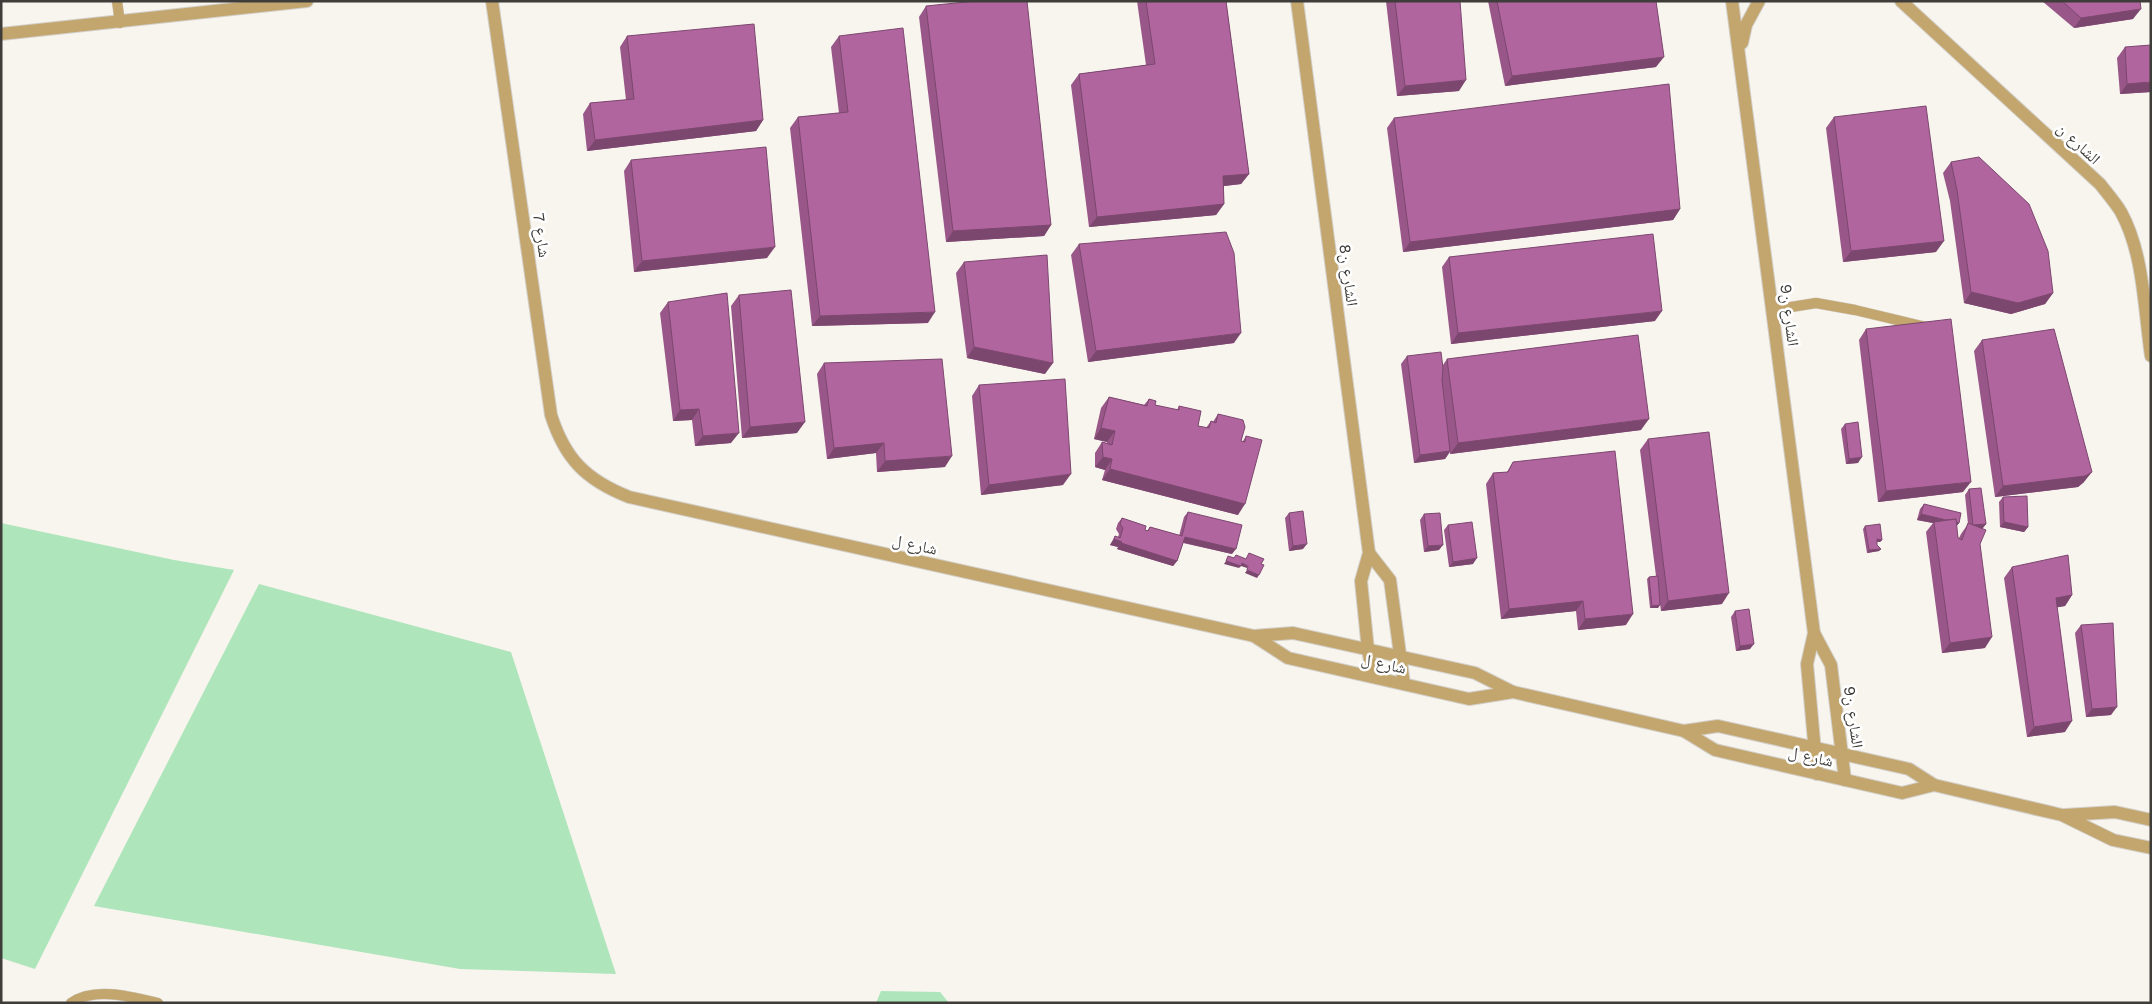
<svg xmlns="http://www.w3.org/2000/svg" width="2152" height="1004" viewBox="0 0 2152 1004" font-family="'Work Sans','Noto Naskh Arabic',sans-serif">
	<rect width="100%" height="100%" fill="#f8f4ee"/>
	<g fill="#afe5bb">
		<polygon points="1,523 174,560 234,570 35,969 1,958"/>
		<polygon points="259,584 511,652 616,974 460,969 94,906"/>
		<polygon points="881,991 940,992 949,1003 876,1003"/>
	</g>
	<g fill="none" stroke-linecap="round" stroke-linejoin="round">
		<defs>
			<g id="service">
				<polyline points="117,1 120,23"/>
				<polyline points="1773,310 1816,303 1855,310 1926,327"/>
				<path d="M 71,1003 C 94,986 133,997 158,1003"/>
			</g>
			<g id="minor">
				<path d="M 492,1 L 551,415 C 565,459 586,480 629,497 L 1254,636 L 1293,633 L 1475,673 L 1513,692 L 1684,731 L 1715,750 L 1902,793 L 1934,785"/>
				<polyline points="1297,1 1369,553 1361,581 1368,650 1373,677"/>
				<polyline points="1732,1 1814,633 1807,664 1817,774"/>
				<path d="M 1901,1 L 2100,184 C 2107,193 2115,202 2121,212 C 2144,254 2144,309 2151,356"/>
				<polyline points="1,34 307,1"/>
				<polyline points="1742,43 1746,25 1759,1"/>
				<polyline points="1369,553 1390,580 1404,684"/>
				<polyline points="1814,633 1831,665 1845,780"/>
				<polyline points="1254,636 1288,658 1469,699 1513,692"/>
				<polyline points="1684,731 1718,726 1909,769 1934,785 2062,815 2113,840 2151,848"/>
				<polyline points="2065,815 2115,812 2151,820"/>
			</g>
		</defs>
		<use href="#service" stroke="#d3cfca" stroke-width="11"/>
		<use href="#minor" stroke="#d3cfca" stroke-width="14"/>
		<use href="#service" stroke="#c3a66d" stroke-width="10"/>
		<use href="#minor" stroke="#c3a66d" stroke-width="12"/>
	</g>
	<g fill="#985788">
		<polygon points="1137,1 1226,1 1249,174 1241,184 1224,186 1224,204 1216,215 1089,227 1071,85 1079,74 1146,65"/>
		<polygon points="1386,1 1460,1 1459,91 1397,96"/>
		<polygon points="1488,1 1656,1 1656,67 1505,86"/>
		<polygon points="2042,1 2140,1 2133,19 2074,28"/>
		<polygon points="926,6 1051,225 1044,236 946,242 919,17"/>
		<polygon points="627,36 763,120 756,131 587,151 583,114 590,103 626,100 620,47"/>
		<polygon points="839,36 928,323 812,326 790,128 798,117 839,113 831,47"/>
		<polygon points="2125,47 2151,92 2120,94 2117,58"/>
		<polygon points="1834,117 1936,252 1843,262 1826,128"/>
		<polygon points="1394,118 1680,209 1673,220 1403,252 1387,128"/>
		<polygon points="631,160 767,258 634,272 624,171"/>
		<polygon points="1951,162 2053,293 2045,304 2011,314 1964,303 1950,201 1943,173"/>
		<polygon points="1079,244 1234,343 1088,362 1071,255"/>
		<polygon points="1449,257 1655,321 1451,344 1442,267"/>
		<polygon points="964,262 1045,374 967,358 956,273"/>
		<polygon points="739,295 797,433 742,438 731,306"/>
		<polygon points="668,302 731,443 695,446 692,420 673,421 660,313"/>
		<polygon points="1866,329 1963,492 1878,502 1859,340"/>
		<polygon points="1982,340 2084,482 2078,487 1995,497 1974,351"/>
		<polygon points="1407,356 1443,365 1447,359 1641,430 1450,454 1450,452 1445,459 1414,463 1401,364"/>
		<polygon points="824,363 945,467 877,472 876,453 827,459 817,374"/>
		<polygon points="979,385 1063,485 981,495 972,396"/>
		<polygon points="1109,397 1144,405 1149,399 1155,405 1177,410 1179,406 1198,426 1206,428 1211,421 1213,422 1218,414 1241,441 1243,441 1246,436 1238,515 1102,480 1105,470 1095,467 1095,453 1102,442 1107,443 1107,442 1094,439 1101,408"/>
		<polygon points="1845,424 1858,463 1846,464 1841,429"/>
		<polygon points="1648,439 1722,604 1661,611 1660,604 1658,608 1650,608 1647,579 1649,577 1656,576 1640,450"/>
		<polygon points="1513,462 1626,625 1578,630 1576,611 1501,619 1486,484 1493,473 1507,472"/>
		<polygon points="1969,489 1986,524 1982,529 1980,544 1985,648 1942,653 1926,532 1933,523 1917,520 1920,509 1924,504 1959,523 1956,526 1958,538 1959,538 1961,534 1968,524 1965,495"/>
		<polygon points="2003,497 2028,527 2024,532 2000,527 1999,502"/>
		<polygon points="1188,512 1232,554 1183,543 1177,561 1173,566 1117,549 1118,547 1110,545 1115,536 1118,537 1119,534 1116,529 1118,523 1122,518 1147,531 1150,527 1179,536 1184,517"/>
		<polygon points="1289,513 1303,549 1289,551 1285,518"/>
		<polygon points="1424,514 1439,550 1424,552 1420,520"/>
		<polygon points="1448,525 1473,564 1449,567 1444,530"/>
		<polygon points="1865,526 1882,540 1880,542 1877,542 1877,545 1881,549 1879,551 1867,553 1863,529"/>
		<polygon points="2012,567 2072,595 2065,606 2057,607 2065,732 2027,737 2004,578"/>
		<polygon points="1735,611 1750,649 1736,651 1731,617"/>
		<polygon points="2081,625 2111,715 2086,717 2075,633"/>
	</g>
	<g fill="#7c476f">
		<polygon points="2141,9 2133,19 2074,28 2081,18"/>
		<polygon points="1664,57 1656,67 1505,86 1512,76"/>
		<polygon points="1466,80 1459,91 1397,96 1405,86"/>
		<polygon points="2151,82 2151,92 2120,94 2127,84"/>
		<polygon points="763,120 756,131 587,151 595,140"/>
		<polygon points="1249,174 1241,184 1216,187 1223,176"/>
		<polygon points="1224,204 1216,215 1089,227 1097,217"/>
		<polygon points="1680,209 1673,220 1403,252 1410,242"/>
		<polygon points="1051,225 1044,236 946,242 953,231"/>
		<polygon points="1944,241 1936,252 1843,262 1851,251"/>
		<polygon points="775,247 767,258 634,272 642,261"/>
		<polygon points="1971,292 2053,293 2045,304 2011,314 1964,303"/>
		<polygon points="1662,311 1655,321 1451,344 1458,333"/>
		<polygon points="935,312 928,323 812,326 820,316"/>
		<polygon points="1241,333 1234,343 1088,362 1096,351"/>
		<polygon points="974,347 1053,363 1045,374 967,358"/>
		<polygon points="699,409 692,420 673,421 680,410"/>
		<polygon points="1649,419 1641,430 1450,454 1458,443"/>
		<polygon points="805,422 797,433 742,438 750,427"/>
		<polygon points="1101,428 1115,431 1107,442 1094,439"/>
		<polygon points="739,433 731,443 695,446 703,436"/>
		<polygon points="884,443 876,453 827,459 834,448"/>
		<polygon points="1450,451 1445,459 1414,463 1420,455"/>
		<polygon points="952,456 945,467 877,472 885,461"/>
		<polygon points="1103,457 1112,459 1105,470 1095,467"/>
		<polygon points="1862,457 1858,463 1846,464 1849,459"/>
		<polygon points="1110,469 1245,504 1238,515 1102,480"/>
		<polygon points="2092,472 2084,482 2078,487 1995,497 2003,486"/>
		<polygon points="1071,474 1063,485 981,495 989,485"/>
		<polygon points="1971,482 1963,492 1878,502 1886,491"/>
		<polygon points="1921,514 1959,523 1955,528 1934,522 1933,523 1917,520"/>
		<polygon points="2004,522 2028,527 2024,532 2000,527"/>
		<polygon points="1986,524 1982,529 1973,525"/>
		<polygon points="1185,537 1236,549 1232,554 1181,542"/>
		<polygon points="1114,539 1122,542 1118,547 1110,545"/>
		<polygon points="1877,539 1882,540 1880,542 1875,542"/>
		<polygon points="1121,543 1177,561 1173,566 1117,549"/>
		<polygon points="1307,544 1303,549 1289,551 1293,546"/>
		<polygon points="1443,545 1439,550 1424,552 1428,546"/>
		<polygon points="1881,549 1879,551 1867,553 1869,550"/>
		<polygon points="1477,558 1473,564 1449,567 1453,562"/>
		<polygon points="1226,561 1242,563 1248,566 1247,568 1241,566 1239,568 1224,564"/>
		<polygon points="1247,570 1259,575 1257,578 1245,573"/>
		<polygon points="1729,593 1722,604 1661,611 1668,601"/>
		<polygon points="2072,595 2065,606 2048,609 2056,598"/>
		<polygon points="1583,601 1576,611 1501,619 1509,609"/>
		<polygon points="1660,605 1658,608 1650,608 1652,606"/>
		<polygon points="1633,614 1626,625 1578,630 1585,619"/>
		<polygon points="1992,637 1985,648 1942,653 1950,643"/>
		<polygon points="1754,644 1750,649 1736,651 1740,646"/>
		<polygon points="2117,707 2111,715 2086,717 2092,709"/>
		<polygon points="2072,721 2065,732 2027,737 2034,727"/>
	</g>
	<g fill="#b1659e" stroke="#7c476f">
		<polygon points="976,1 1027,1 1051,225 953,231 926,6"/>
		<polygon points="1146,1 1226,1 1249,174 1223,176 1224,204 1097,217 1079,74 1155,64"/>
		<polygon points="1395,1 1460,1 1466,80 1405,86"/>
		<polygon points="1497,1 1656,1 1664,57 1512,76"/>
		<polygon points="2062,1 2140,1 2141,9 2081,18"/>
		<polygon points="754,24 763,120 595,140 590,103 634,99 627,36"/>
		<polygon points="903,28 935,312 820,316 798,117 848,112 839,36"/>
		<polygon points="2151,45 2151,82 2127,84 2125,47"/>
		<polygon points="1669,84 1680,209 1410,242 1394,118"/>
		<polygon points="1926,106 1944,241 1851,251 1834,117"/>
		<polygon points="766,147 775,247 642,261 631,160"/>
		<polygon points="1979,157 2029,204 2048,251 2053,293 2018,303 1971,292 1957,190 1951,162"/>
		<polygon points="1226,232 1234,253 1241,333 1096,351 1079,244"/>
		<polygon points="1653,234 1662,311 1458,333 1449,257"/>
		<polygon points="1047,255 1053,363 974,347 964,262"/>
		<polygon points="791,290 805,422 750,427 739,295"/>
		<polygon points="727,293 739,433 703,436 699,409 680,410 668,302"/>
		<polygon points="1951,319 1971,482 1886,491 1866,329"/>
		<polygon points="2054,329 2092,472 2085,476 2003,486 1982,340"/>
		<polygon points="1638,335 1649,419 1458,443 1447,359"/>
		<polygon points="1441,352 1443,368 1442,380 1450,451 1420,455 1407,356"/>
		<polygon points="942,359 952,456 885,461 884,443 834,448 824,363"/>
		<polygon points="1065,379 1071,474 989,485 979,385"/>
		<polygon points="1109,397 1147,406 1149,399 1156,401 1155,405 1179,410 1179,406 1201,411 1198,426 1209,428 1211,421 1216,423 1218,414 1243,420 1245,427 1241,441 1245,442 1246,436 1262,440 1245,504 1110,469 1112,459 1103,457 1102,442 1112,445 1115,431 1101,428"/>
		<polygon points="1858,422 1862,457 1849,459 1845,424"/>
		<polygon points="1709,432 1729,593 1668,601 1648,439"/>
		<polygon points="1615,451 1633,614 1585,619 1583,601 1509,609 1493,473 1508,472 1513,462"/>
		<polygon points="1981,488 1986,524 1973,525 1969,489"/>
		<polygon points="2027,496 2028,527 2004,522 2003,497"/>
		<polygon points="1924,504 1961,513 1959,523 1956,522 1956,519 1946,520 1921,514"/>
		<polygon points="1303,511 1307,544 1293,546 1289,513"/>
		<polygon points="1188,512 1242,525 1236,549 1185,537 1177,561 1121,543 1122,542 1114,539 1115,536 1120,538 1123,528 1120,524 1122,518 1146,526 1145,530 1148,531 1150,527 1182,536"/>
		<polygon points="1440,513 1443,545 1428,546 1424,514"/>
		<polygon points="1956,519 1958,538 1962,540 1968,523 1986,530 1980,544 1992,637 1950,643 1934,522"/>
		<polygon points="1472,522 1477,558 1453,562 1448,525"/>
		<polygon points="1880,524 1882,540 1877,539 1877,545 1881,549 1869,550 1865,526"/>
		<polygon points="1249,553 1264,559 1261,564 1264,565 1259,575 1247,570 1248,566 1242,563 1241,566 1226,561 1228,556 1234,558 1236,555 1246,559"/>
		<polygon points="2068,555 2072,595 2056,598 2072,721 2034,727 2012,567"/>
		<polygon points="1658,576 1660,605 1652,606 1649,577"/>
		<polygon points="1749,609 1754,644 1740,646 1735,611"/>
		<polygon points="2113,623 2117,707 2092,709 2081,625"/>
	</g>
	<g text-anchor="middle" stroke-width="5" stroke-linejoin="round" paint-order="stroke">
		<g font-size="16" fill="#3e3d3a" stroke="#fff">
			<text transform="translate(2079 143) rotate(43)" y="6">الشارع ن</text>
			<text transform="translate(542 235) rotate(82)" y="6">شارع 7</text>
			<text transform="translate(1349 275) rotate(83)" y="6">الشارع ن8</text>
			<text transform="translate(1790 315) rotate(83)" y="6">الشارع ن9</text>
			<text transform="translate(915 544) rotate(13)" y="6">شارع ل</text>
			<text transform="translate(1384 663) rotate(13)" y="6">شارع ل</text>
			<text transform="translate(1854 717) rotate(82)" y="6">الشارع ن9</text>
			<text transform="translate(1811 756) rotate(13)" y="6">شارع ل</text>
		</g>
	</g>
	<rect width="2152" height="1004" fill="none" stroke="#3e3d3a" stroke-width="5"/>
</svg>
